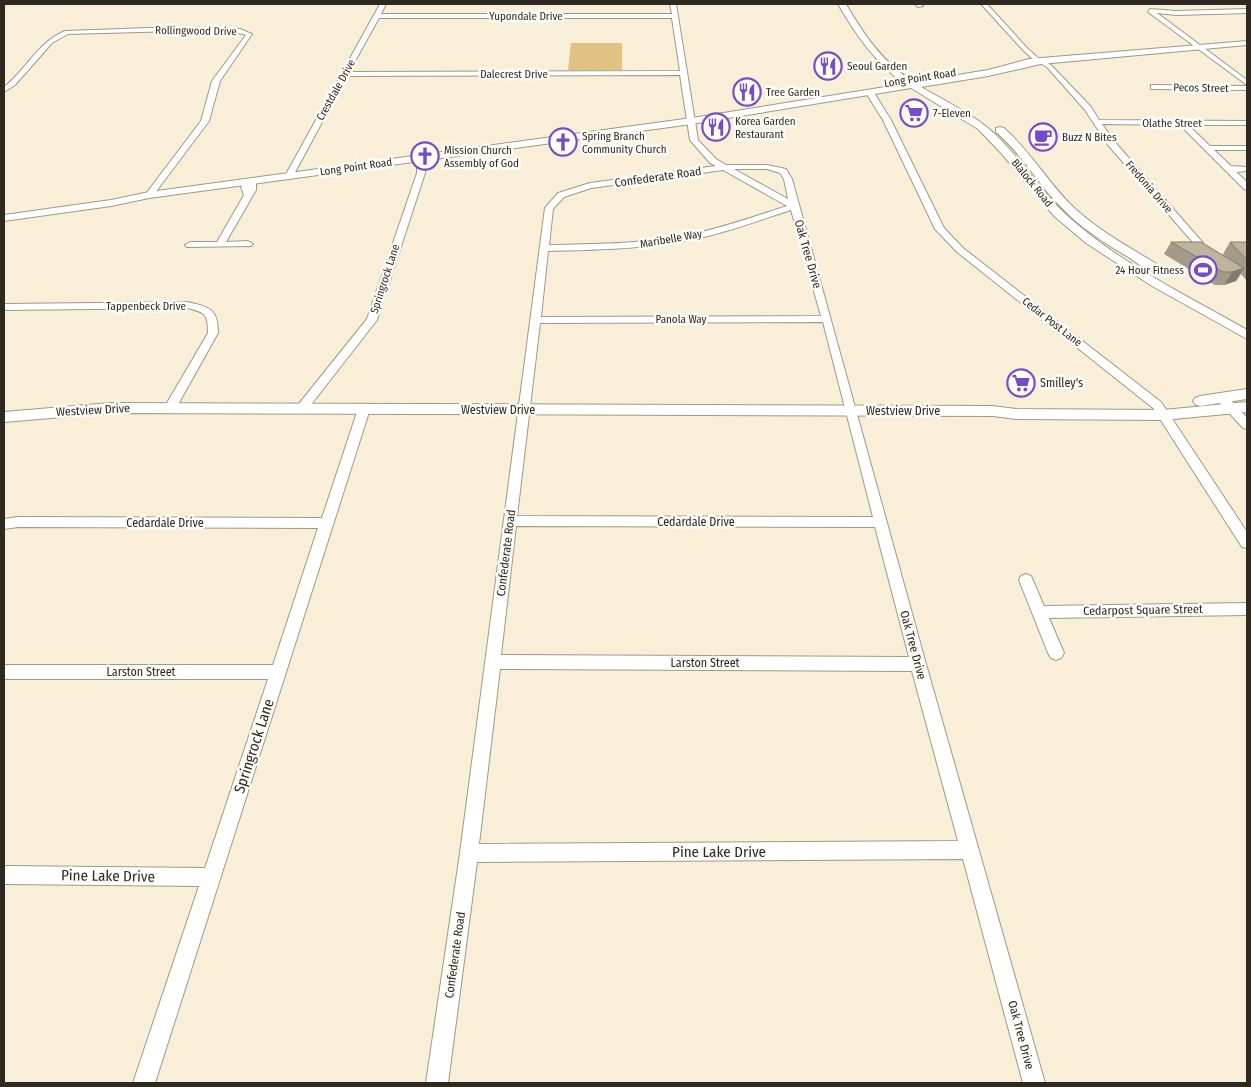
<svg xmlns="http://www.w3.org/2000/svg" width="1251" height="1087" viewBox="0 0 1251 1087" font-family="'Fira Sans Condensed',sans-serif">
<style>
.green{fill:#dfc284}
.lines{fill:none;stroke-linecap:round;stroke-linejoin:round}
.minor-casing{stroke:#a19884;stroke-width:2}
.major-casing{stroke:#a19884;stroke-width:2}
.minor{fill:#fff;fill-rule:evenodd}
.major{fill:#fff;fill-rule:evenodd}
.wall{fill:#a39a89}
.shaded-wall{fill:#847d6f}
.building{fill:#bdb39f;stroke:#847d6f}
.labels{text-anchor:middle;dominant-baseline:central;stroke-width:5;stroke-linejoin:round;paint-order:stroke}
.far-street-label{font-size:11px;fill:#2e2a22;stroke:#fffdf9}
.far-poi-label{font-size:11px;fill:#2e2a22;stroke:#fffdf9;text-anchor:start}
.street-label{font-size:12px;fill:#2e2a22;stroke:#fffdf9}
.poi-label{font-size:12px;fill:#2e2a22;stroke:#fffdf9;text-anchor:start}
.near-street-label{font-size:15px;fill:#2e2a22;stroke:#fffdf9}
</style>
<rect width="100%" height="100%" fill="#f9efd9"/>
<path class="green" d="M571 43H622V70H568Z"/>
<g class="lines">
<g class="minor-casing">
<g id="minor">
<path d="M380 4H386L381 14H672L670 4H676L698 140 716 159 726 165H767L786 169 792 179 926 664 1045 1083H1023L963 859 477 862 448 1083H426L460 853 545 208 558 193 590 183 716 166 710 163 690 140 680 75 347 76 293 176 286 178 285 176ZM379 18H672L680 71 349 72ZM734 169H767L780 173 784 179 788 199ZM723 170 787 206C753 217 719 229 683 236 639 244 594 244 549 245L553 209 564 197 591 188ZM791 210 821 316 541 317 548 251C592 250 636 249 679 242 717 236 754 222 791 210ZM823 322 873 517 517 516 540 323ZM516 526 875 527 909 657 501 655ZM500 669 912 671 958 841 479 844Z"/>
<path d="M915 4H921L923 6 918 7Z"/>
<path d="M981 4H987L1027 48 1037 57 1051 65 1091 107 1099 120 1247 121V125H1188L1210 146H1247V150H1214L1231 166 1247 167V171L1236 172 1247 182V190L1244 189 1180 125 1102 124 1114 141 1203 243V247H1197L1108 145 1085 110 1047 67 1033 59 1023 50Z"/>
<path d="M1150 9 1176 11 1247 9V13L1176 15 1157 13 1247 80V85L1148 12Z"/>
<path d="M177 27 240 29 252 34 220 81 209 121 152 197 145 195 201 121 212 81 246 35 239 33 177 31 68 34 52 43 15 85 4 92V87C26 70 38 42 65 31Z"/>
<path d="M1151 85 1247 86V90L1154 89H1151Z"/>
<path d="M867 91H873L891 120 944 228 963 248 1161 402 1247 532V548L1242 547 1153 408 957 252 935 229 883 120 866 93Z"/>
<path d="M417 156 424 158 425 173 377 320 306 411H298L296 408 298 405 367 319 417 173Z"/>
<path d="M246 180H252L256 183V190L226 242 248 241 253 244 251 246 187 247 185 245 190 242H217L244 195 241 187Z"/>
<path d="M187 302C209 307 218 308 218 333L176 408 170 412 164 408 208 333C208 314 205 312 187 308L4 310V304Z"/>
<path d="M1222 394 1226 395 1247 418V429L1243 428 1218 401 1216 398Z"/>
<path d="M364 405 370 409 155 1083H133L199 886 4 884V866L205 868 268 679H4V665H273L318 528 18 527 4 529V519L18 517 322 518 358 409Z"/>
<path d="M1026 574 1031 576 1044 606 1247 603V615L1049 618 1064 653 1061 658 1056 660 1051 658 1048 653 1019 580 1021 576Z"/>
</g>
</g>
<g class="major-casing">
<g id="major">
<path d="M838 4H846C864 35 883 63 914 82L988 70 1029 59 1247 41V45L1041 64 988 76 921 87C947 102 975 115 997 136 1024 163 1044 196 1073 221 1125 266 1188 296 1247 330V339L1152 286 1086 243 1054 216 1001 153 978 129 911 88 692 124 149 198 111 206 4 221V215L111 200 149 192 692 118 904 84C875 62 856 35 838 4Z"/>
<path d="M1000 127 1004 128C1029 150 1046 179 1069 203 1095 229 1129 247 1160 266L1162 269 1160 272C1150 274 1138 264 1130 258 1106 244 1081 228 1062 208 1038 184 1022 154 996 132V128Z"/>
<path d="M1247 389V399L1200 406 1195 404 1193 401 1195 398 1200 396Z"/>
<path d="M1247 402V412L1163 420 1016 419 993 416 110 413 4 422V412L110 403 993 406 1016 409 1163 410Z"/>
</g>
</g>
<use href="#minor" class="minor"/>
<use href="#major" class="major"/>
</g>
<path class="wall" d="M1171 242 1226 257 1223 254 1230 242H1247V281L1241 274 1236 281 1224 285H1215L1164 254Z"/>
<path class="shaded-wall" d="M1244 268 1236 281 1224 285 1232 272Z"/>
<g class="building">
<path d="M1171 242H1201L1244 268 1232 272H1223Z"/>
<path d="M1230 242H1247V260Z"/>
</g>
<defs>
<g id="restaurant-ring" transform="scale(1.4375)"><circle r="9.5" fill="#fffdf9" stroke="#764bc4" stroke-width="1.5"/><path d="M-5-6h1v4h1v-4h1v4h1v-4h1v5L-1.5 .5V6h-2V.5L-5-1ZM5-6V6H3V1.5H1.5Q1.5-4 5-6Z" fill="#764bc4"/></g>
<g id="supermarket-ring" transform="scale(1.4375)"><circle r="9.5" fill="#fffdf9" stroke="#764bc4" stroke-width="1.5"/><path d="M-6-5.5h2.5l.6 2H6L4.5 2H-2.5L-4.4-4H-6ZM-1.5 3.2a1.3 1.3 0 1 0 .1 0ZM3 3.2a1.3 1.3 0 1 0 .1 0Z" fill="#764bc4"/></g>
<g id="cafe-ring" transform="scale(1.4375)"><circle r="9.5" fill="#fffdf9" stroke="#764bc4" stroke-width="1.5"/><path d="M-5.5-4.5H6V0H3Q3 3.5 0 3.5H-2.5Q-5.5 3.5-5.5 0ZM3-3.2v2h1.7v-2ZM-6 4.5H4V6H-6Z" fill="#764bc4"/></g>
<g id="church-ring" transform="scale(1.4375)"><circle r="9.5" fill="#fffdf9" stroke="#764bc4" stroke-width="1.5"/><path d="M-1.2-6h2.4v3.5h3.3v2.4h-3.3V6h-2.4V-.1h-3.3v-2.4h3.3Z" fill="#764bc4"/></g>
<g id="stadium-ring" transform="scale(1.4375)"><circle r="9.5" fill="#fffdf9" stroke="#764bc4" stroke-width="1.5"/><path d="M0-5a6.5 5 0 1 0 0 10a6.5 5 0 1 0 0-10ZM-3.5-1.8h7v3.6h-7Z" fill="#764bc4"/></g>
</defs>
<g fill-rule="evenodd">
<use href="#restaurant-ring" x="828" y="66"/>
<use href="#restaurant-ring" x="747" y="92"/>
<use href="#supermarket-ring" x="914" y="113"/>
<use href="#restaurant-ring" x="716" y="127"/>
<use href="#cafe-ring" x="1043" y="137"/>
<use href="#church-ring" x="563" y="142"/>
<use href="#church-ring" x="425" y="156"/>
<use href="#stadium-ring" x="1203" y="270"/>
<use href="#supermarket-ring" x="1021" y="383"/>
</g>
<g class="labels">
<g class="far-street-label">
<text x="526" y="16">Yupondale Drive</text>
<text transform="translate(196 31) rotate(1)">Rollingwood Drive</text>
<text x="514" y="74">Dalecrest Drive</text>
<text transform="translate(920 78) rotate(-9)">Long Point Road</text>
<text transform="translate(1201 88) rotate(1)">Pecos Street</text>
<text transform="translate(336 90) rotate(-61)">Crestdale Drive</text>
<text x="1172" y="123">Olathe Street</text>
<text transform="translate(356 167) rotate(-8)">Long Point Road</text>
<text transform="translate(1032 183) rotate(51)">Blalock Road</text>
<text transform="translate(1149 187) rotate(49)">Fredonia Drive</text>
<text transform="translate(671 239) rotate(-10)">Maribelle Way</text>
<text transform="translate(385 279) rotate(-72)">Springrock Lane</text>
<text x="146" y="306">Tappenbeck Drive</text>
<text x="681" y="319">Panola Way</text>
<text transform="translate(1052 322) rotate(38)">Cedar Post Lane</text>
</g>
<g class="far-poi-label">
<text x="847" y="66">Seoul Garden</text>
<text x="766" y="92">Tree Garden</text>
<text x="933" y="113">7-Eleven</text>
<text x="735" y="121">Korea Garden<tspan x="735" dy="13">Restaurant</tspan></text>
<text x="582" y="136">Spring Branch<tspan x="582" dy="13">Community Church</tspan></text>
<text x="1062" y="137">Buzz N Bites</text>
<text x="444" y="150">Mission Church<tspan x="444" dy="13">Assembly of God</tspan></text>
<text x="1184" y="270" text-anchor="end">24 Hour Fitness</text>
</g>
<g class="street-label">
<text transform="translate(658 177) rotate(-8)">Confederate Road</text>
<text transform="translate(808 254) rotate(74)">Oak Tree Drive</text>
<text transform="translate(93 410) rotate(-3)">Westview Drive</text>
<text x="498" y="410">Westview Drive</text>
<text x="903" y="411">Westview Drive</text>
<text x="696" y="522">Cedardale Drive</text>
<text x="165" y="523">Cedardale Drive</text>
<text transform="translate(506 553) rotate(-83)">Confederate Road</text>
<text transform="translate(1143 610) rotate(-1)">Cedarpost Square Street</text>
<text transform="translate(913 645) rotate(75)">Oak Tree Drive</text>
<text x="705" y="663">Larston Street</text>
<text x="141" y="672">Larston Street</text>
<text transform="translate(455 955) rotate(-82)">Confederate Road</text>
<text transform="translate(1021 1035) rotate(75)">Oak Tree Drive</text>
</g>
<g class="poi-label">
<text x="1040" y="383">Smilley's</text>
</g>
<g class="near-street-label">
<text transform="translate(254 746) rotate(-72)">Springrock Lane</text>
<text x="719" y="852">Pine Lake Drive</text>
<text transform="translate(108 876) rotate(1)">Pine Lake Drive</text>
</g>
</g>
<rect width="1251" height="1087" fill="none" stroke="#2e2a22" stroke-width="10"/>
</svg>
